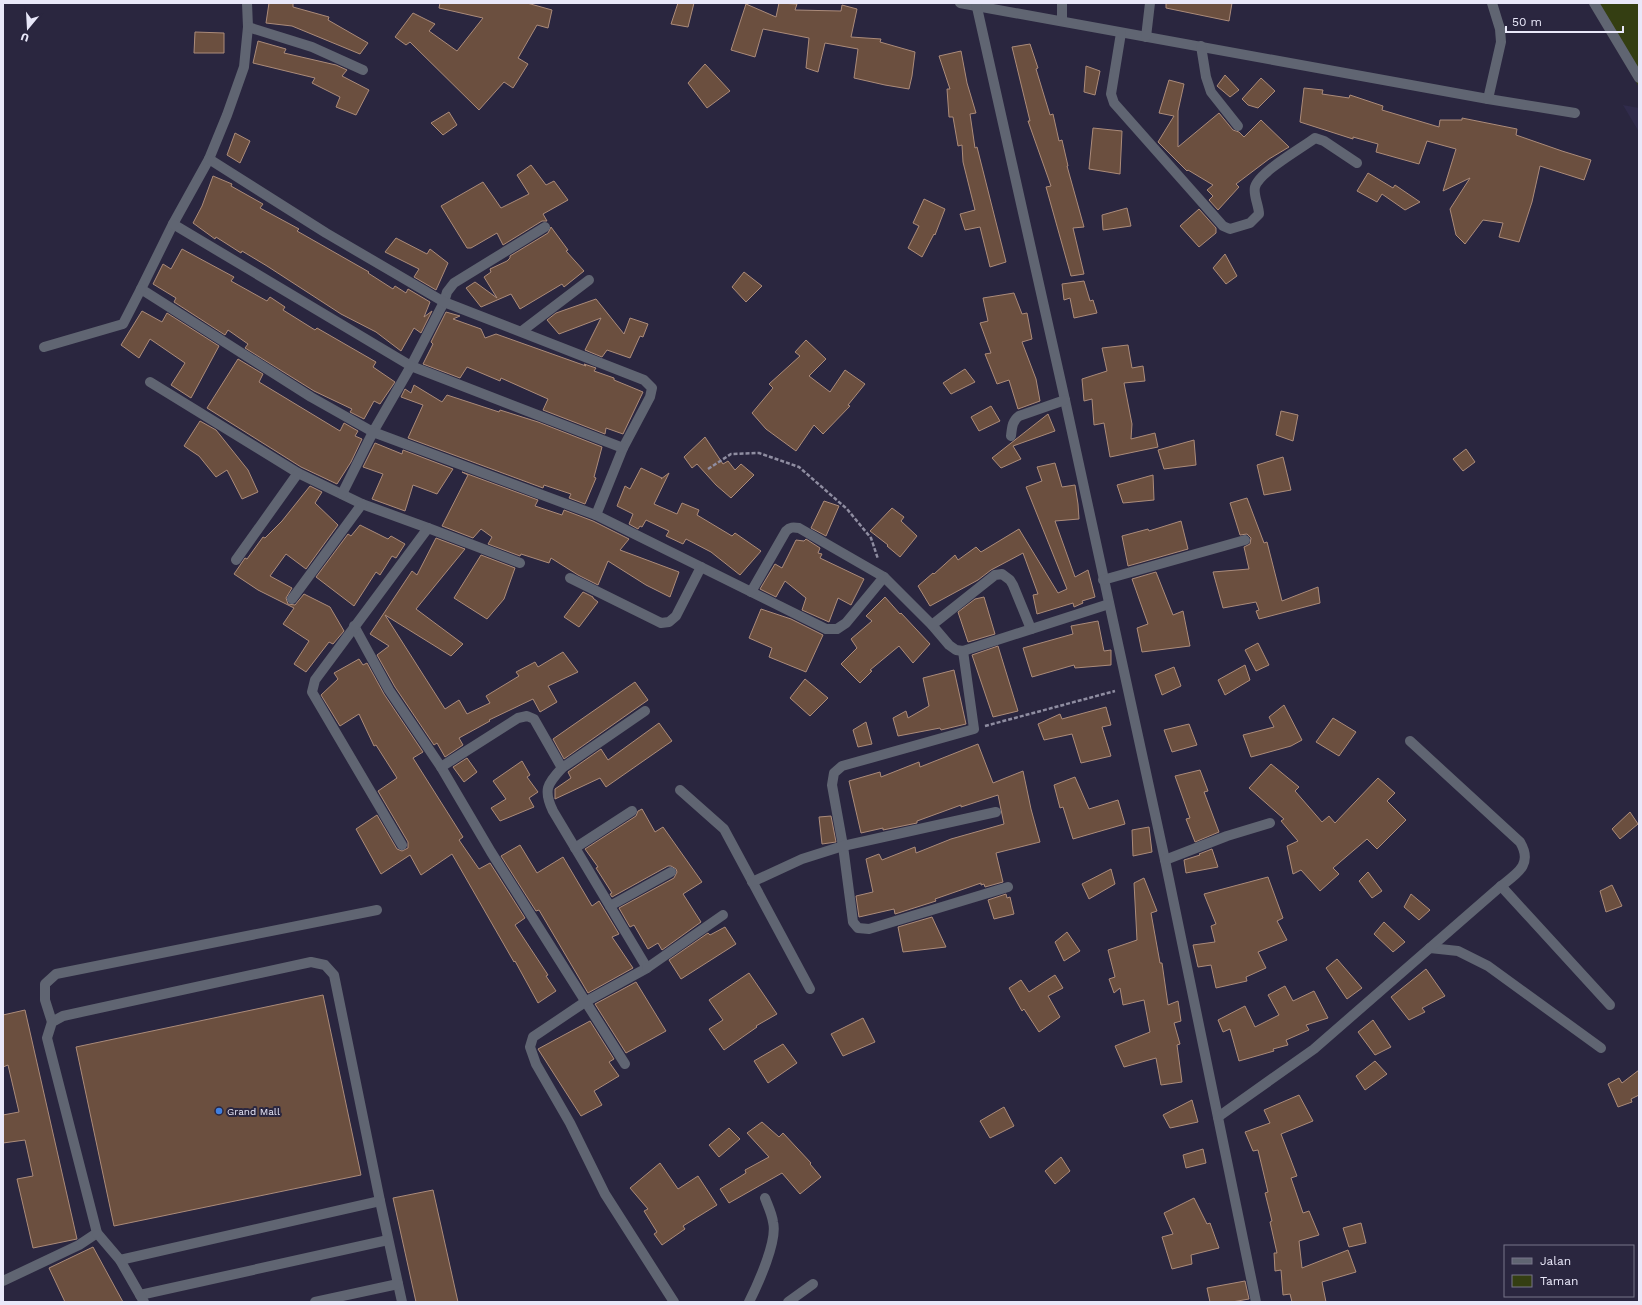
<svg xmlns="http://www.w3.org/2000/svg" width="1642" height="1305" viewBox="0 0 1642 1305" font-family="'Work Sans',sans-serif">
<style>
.built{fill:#302b4b}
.green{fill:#343e12}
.building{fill:#6b4f3f;stroke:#ab8b7a}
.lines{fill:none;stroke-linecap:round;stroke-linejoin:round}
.path{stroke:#8f8da1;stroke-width:2.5;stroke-dasharray:4 2;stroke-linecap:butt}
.minor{stroke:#606572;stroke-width:10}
.shop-dot{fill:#3f7fe0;stroke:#2a263f;stroke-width:1.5}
.labels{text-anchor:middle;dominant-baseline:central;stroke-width:4;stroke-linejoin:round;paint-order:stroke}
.poi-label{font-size:10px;fill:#e9e8f9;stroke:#2a263f;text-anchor:start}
</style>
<rect width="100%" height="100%" fill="#2a263f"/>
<path class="built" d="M1623 105 1639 108V132Z"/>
<path class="green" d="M1589 3H1639V87Z"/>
<g class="building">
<path d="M269 3H293V7L329 17 328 20 368 43 360 54 292 26 266 23Z"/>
<path d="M440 3H527L552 10 548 28 537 25 518 58 528 64 513 88 504 82 479 110 410 42 406 45 395 37 413 13 435 24 429 31 457 51 483 18 439 8Z"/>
<path d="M678 3H694L688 27 671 24Z"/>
<path d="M779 3 797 4 795 10 841 11 842 5 857 9 851 37 881 39 880 42 915 52 912 76 909 89 885 85 854 78 858 49 825 43 818 72 806 68 809 38 763 29 755 57 731 50 746 4 776 17Z"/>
<path d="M1166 3H1232L1229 21 1166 8Z"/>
<path d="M195 32 224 33V53H194Z"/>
<path d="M258 41 286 49 284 53 336 65 347 70 342 76 369 90 356 115 336 107 340 97 312 83 315 78 253 63Z"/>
<path d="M1030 44 1038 68 1036 69 1050 115 1053 114 1059 141 1062 140 1068 166H1067L1084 227 1073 228 1084 274 1071 276 1046 187 1051 186 1028 121H1030L1012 47Z"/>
<path d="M961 51 967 83 976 113 970 114 975 148 977 147 1006 262 990 267 980 227 965 230 960 214 975 210 963 162 962 145 958 146 953 117H949L947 89H950L939 56Z"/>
<path d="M705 64 730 91 707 108 688 83Z"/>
<path d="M1086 66 1100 71 1095 95 1084 92Z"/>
<path d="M1225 75 1239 90 1230 97 1217 86Z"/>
<path d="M1261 78 1275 91 1258 108 1248 105 1242 99Z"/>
<path d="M1169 80 1184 84 1178 111V147L1219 113 1233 130 1239 132 1244 137 1261 120 1289 147 1269 159 1236 184 1239 187 1218 210 1209 200 1213 196 1207 190 1213 185 1188 170 1187 171 1158 142 1174 116 1159 113Z"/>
<path d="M1304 88 1323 90 1322 94 1349 98 1350 95 1383 106 1382 110 1439 127 1440 120H1462V118L1517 129 1516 135 1562 151 1591 160 1584 180 1540 166 1532 202 1519 242 1499 237 1503 223 1483 220 1465 244 1456 235 1450 209 1470 178 1443 191 1456 149 1427 141 1419 164 1376 152 1378 144 1353 137V139L1300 122Z"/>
<path d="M449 112 457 125 443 135 431 123Z"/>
<path d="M1093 128 1122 131 1120 174 1089 169Z"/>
<path d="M235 133 250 141 240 163 227 155Z"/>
<path d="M531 165 546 185 554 181 568 200 543 214 547 221H542L503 245 497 233 471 248H467L441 206 483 182 501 208 529 194 517 175Z"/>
<path d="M1368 173 1393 188 1395 185 1420 202 1405 210 1382 194 1377 202 1357 191Z"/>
<path d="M213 176 232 184 231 186 263 204 260 208 299 229 297 231 369 272 368 273 393 289 395 286 406 293 408 289 430 302 424 317 432 311 421 333 414 328 401 351 376 332 341 314 267 266 242 251 241 253 216 237 215 239 193 223 202 206Z"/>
<path d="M924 199 945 209 935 235 934 234 922 257 908 248 919 226 913 223Z"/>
<path d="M1127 208 1131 226 1103 230 1102 215Z"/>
<path d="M1199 209 1216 228V233L1199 247 1180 226Z"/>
<path d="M551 227 568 250 566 251 584 271 564 287 562 284 520 309 511 294 481 307 466 288 475 282 497 298 484 277 491 272 490 269 507 261 510 258V256L548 233Z"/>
<path d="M396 238 427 254 430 249 448 263 436 290 414 277 419 269 385 252Z"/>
<path d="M182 249 234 277 231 281 267 301 270 297 285 307 283 310 315 330 317 328 376 362 373 367 395 382 380 404 374 401 364 419 350 412 352 409 314 391 245 348 248 344 228 330 225 335 174 302 176 298 153 284 163 264 171 269Z"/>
<path d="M1225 254 1237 276 1226 284 1213 268Z"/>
<path d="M744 272 762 286 746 302 732 287Z"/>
<path d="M1084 281 1090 301 1093 300 1097 313 1074 318 1070 298 1064 300 1062 284Z"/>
<path d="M1014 293 1022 314 1027 313 1032 339 1022 342 1036 379 1040 401 1018 409 1009 380 997 384 985 354 991 353 980 323 988 321 983 298Z"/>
<path d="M596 299 624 334 630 318 648 324 643 337 640 336 630 358 607 350 602 357 585 350 601 318 559 334 547 320 556 313Z"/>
<path d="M142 311 162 322 167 313 219 346 191 398 171 385 185 363 150 339 139 358 121 345Z"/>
<path d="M446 312 460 316 453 319 481 329 485 338 496 334 586 366 584 364 596 368 594 371 614 378V380L643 392 623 434 606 428 605 434 543 410 548 399 501 378 500 381 467 367 460 378 423 364 433 344 431 342Z"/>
<path d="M806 340 826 359 809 376 830 392 845 370 865 384 848 405 850 406 823 434 814 425 796 451 766 429 752 413 773 388 769 384 800 356 795 352Z"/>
<path d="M1128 345 1132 368 1143 366 1145 381 1124 383 1132 424 1131 439 1155 433 1158 447 1110 457 1104 423 1094 425 1092 399 1084 401 1082 379 1107 371 1102 348Z"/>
<path d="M238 359 263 374 259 382 340 431 344 423 358 431 355 436 362 439 351 462 337 484 301 467 207 408Z"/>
<path d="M965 369 975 382 951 394 943 383Z"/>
<path d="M414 385 442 402 447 395 499 412 500 410 538 422 602 447 594 477 596 478 585 504 569 498 571 494 544 485 543 488 408 438 423 405 401 397 405 389 411 393Z"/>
<path d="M991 406 1000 421 979 431 971 417Z"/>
<path d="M1281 411 1298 415 1293 441 1276 435Z"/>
<path d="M1048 414 1055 431 1013 446 1021 459 1001 468 992 458Z"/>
<path d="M200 421 216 430 248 470 258 492 242 499 227 470 216 477 199 456 184 446Z"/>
<path d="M705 437 723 464 728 461 735 470 741 464 754 475 731 498 716 485 697 464 692 468 684 457Z"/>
<path d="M1194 440 1196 465 1164 469 1158 450Z"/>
<path d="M375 443 402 454 403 450 453 469 437 494 413 485 405 511 372 499 383 474 363 467Z"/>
<path d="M1466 449 1475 462 1463 471 1453 459Z"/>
<path d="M1283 457 1291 490 1264 495 1257 465Z"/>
<path d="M1055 463 1062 487 1075 485 1078 504 1079 519 1055 521 1075 577 1088 570 1095 597 1082 601 1083 603 1074 607 1073 603 1037 614 1033 595 1038 594 1023 553 991 570 978 580 930 606 918 586 933 573 934 574 955 555 958 560 976 547 981 552 1019 529 1058 593 1067 589 1026 487 1042 481 1037 467Z"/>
<path d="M641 468 662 478 661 479 669 473 654 504 677 514 682 503 699 510 697 515 732 536 735 533 761 551 740 575 711 552 686 539 683 544 666 536 669 531 646 520 642 527 640 526 638 529 629 524 633 514 617 506 625 486 630 489Z"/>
<path d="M462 472 538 500 535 506 562 515 564 510 593 521 629 539 620 550 679 572 670 597 646 585 608 561 598 585 578 575 551 558 549 563 521 554 520 556 488 544 492 537 481 529 473 538 442 526 468 475Z"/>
<path d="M1153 475 1154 500 1123 503 1117 485Z"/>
<path d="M310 486 322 492 315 503 338 525 306 569 286 554 270 576 292 588 286 598 288 604 295 605 304 594 330 607 344 631 333 644 329 642 306 672 294 664 309 641 283 624 294 608 258 590 234 574 245 558 247 559 263 537 265 538 282 521Z"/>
<path d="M1247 498 1264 543 1267 542 1282 601 1318 587 1320 603 1259 619 1256 611 1259 610 1256 602 1223 608 1213 572 1249 569 1244 547 1250 544 1251 538 1247 534 1240 535 1230 503Z"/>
<path d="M824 501 839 506 826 536 811 528Z"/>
<path d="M892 508 904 517 901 521 917 536 900 557 887 546 888 545 870 531Z"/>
<path d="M1181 521 1188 549 1128 566 1122 536 1148 529 1149 531Z"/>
<path d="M360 525 388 539 391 536 405 544 396 558 392 556 380 575 376 572 354 606 316 577 348 534 351 536Z"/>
<path d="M436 538 465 549 416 609 463 644 451 656 385 615 445 709 459 700 467 714 490 703 486 696 519 676 516 672 535 662 538 667 563 652 578 672 548 686 557 702 540 712 533 699 489 720 490 721 459 738 463 745 445 757 437 743 434 745 395 687 377 655 389 646 370 634 412 571 417 575Z"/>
<path d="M806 539 820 548 818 553 822 554 820 558 864 579 851 605 838 598 829 622 802 610 806 598 785 581 776 597 760 589 775 564 782 568 796 540 804 541Z"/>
<path d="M481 555 515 568 504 599 487 619 454 598Z"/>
<path d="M1156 572 1173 615 1183 611 1190 646 1142 652 1137 628 1148 624 1132 579Z"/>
<path d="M583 592 593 597V598L598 602 579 627 564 617Z"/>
<path d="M885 597 900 614 901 613 930 644 913 663 899 646 870 670 872 671 860 683 841 664 857 648 851 639 872 621 866 616Z"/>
<path d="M984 597 995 634 968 642 958 612 975 599Z"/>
<path d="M761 609 791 619 823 635 806 672 769 657 772 648 749 638Z"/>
<path d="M1098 621 1104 651 1111 650V665L1075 668 1074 665 1032 677 1023 648 1073 634 1071 626Z"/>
<path d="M1258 643 1269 665 1256 671 1245 650Z"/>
<path d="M998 646 1018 711 993 717 972 655Z"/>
<path d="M359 659 363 665 367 663 384 694 423 752 413 758 463 837 459 840 479 869 490 863 525 918 515 925 548 975 546 976 556 991 538 1003 515 961 514 962 452 854 421 875 410 855 381 874 356 829 377 815 397 849 402 851 408 848V842L378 791 397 778 376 745 374 746 359 714 340 726 321 695 338 679 334 673Z"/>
<path d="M1245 665 1250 680 1225 695 1218 680Z"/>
<path d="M1174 667 1181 686 1162 695 1155 675Z"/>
<path d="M954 670 966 724 941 730 940 728 898 736 893 718 906 711 908 718 929 706 923 678Z"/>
<path d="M805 679 828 698 810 716 790 698Z"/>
<path d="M635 682 648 700 564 759 553 739Z"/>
<path d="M1284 705 1302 740 1291 746 1251 757 1243 735 1274 727 1269 717Z"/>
<path d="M1106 707 1111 725 1102 727 1111 756 1081 763 1072 734 1044 740 1038 724 1060 714 1062 719Z"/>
<path d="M1333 718 1356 732 1339 756 1316 742Z"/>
<path d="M866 722 872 744 858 747 853 730Z"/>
<path d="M659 723 672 741 606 787 600 778 555 799V789L571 778 568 772 601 749 608 760Z"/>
<path d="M1189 724 1197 745 1172 752 1164 730Z"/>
<path d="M978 744 993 783 1023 771 1031 809 1040 842 996 853 1003 882 985 887 984 884 981 885V883L935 899 936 901 895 914 894 909 859 917 856 896 873 892 866 859 879 854 882 860 915 847 916 853 951 839 1004 824 998 795 961 807V805L917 821V823L883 830V828L861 833 849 781 880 772 881 777 919 762 920 767Z"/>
<path d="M467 758 477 772 464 782 453 767Z"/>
<path d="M522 761 530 775 527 777 538 792 529 798 534 807 500 821 491 808 506 799 493 781Z"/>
<path d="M1271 764 1299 787 1295 791 1322 822 1329 816 1335 823 1378 778 1395 793 1387 801 1406 820 1377 849 1367 839 1333 868 1339 874 1320 891 1301 870 1293 874 1287 846 1298 841 1281 821 1284 819 1249 788Z"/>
<path d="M1200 770 1208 791 1204 792 1219 832 1195 842 1186 819 1190 818 1175 776Z"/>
<path d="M1075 777 1089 809 1118 800 1125 824 1073 839 1063 807 1060 808 1054 785Z"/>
<path d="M642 809 655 832 663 827 702 882 683 894 701 922 662 950 658 943 648 949 634 925 630 927 619 908 674 878 677 872 676 869 671 866H668L612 897 610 894 612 893 596 868 598 867 585 849 636 816 638 811Z"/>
<path d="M1630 812 1638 824 1620 839 1612 829Z"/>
<path d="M831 816 836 842 822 844 819 817Z"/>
<path d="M1149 827 1152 852 1133 856 1132 830Z"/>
<path d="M520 845 537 873 563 857 592 906 599 901 619 934 612 937 633 968 588 993 539 910 536 911 501 856Z"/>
<path d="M1212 849 1218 867 1186 873 1184 860 1200 855 1199 854Z"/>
<path d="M1111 869 1115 884 1089 899 1082 884Z"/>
<path d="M1368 872 1382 891 1372 898 1359 881Z"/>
<path d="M1268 877 1283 918 1277 921 1287 940 1258 952 1266 968 1246 977 1247 981 1216 988 1211 965 1198 967 1193 945 1215 942 1211 926 1216 924 1204 894Z"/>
<path d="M1144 878 1157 911 1151 913 1160 963H1162L1168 1005 1178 1001 1181 1021 1174 1023 1180 1044 1177 1045 1182 1082 1161 1085 1156 1058 1124 1067 1115 1046 1150 1032 1144 1000 1123 1005 1120 988 1114 993 1109 979 1115 977 1108 950 1137 940 1134 883Z"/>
<path d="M1612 885 1622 906 1606 912 1600 891Z"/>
<path d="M1006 894 1007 898 1010 897 1014 914 994 919 988 900Z"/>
<path d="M1411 894 1430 910 1419 920 1404 907Z"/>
<path d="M932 917 946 947 903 952 898 927Z"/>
<path d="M1384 922 1405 942 1393 952 1374 934Z"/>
<path d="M725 927 736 944 681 979 669 960 708 933 710 935Z"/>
<path d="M1067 932 1080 951 1064 961 1055 942Z"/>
<path d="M1337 959 1362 988 1347 999 1326 968Z"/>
<path d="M1426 969 1445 996 1422 1008 1425 1012 1409 1020 1391 997Z"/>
<path d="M749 973 777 1014 756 1026 757 1027 724 1050 709 1029 723 1020 709 1000Z"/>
<path d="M1055 975 1063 988 1048 996 1060 1017 1039 1032 1024 1009 1022 1011 1009 988 1021 980 1029 992Z"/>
<path d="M636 982 666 1031 626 1053 595 1004Z"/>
<path d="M1285 986 1293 1001 1314 991 1328 1018 1306 1025 1309 1030 1286 1040 1288 1045 1273 1049 1274 1051 1239 1061 1230 1029 1223 1032 1218 1020 1245 1006 1255 1027 1279 1015 1268 995Z"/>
<path d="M323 995 361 1175 114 1226 76 1047Z"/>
<path d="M25 1010 77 1239 33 1248 17 1179 33 1176 25 1140 3 1143V1115L19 1112 8 1065 3 1067V1015Z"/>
<path d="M863 1018 875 1042 843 1056 831 1034Z"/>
<path d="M1373 1020 1391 1047 1375 1055 1358 1032Z"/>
<path d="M590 1021 614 1059 609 1062 619 1076 594 1091 602 1105 581 1116 538 1049Z"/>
<path d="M783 1044 797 1063 768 1083 754 1061Z"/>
<path d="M1375 1061 1387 1074 1365 1090 1356 1076Z"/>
<path d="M1639 1070V1095L1631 1099 1632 1102 1618 1107 1608 1084 1619 1078 1622 1083Z"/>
<path d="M1299 1095 1313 1121 1281 1134 1297 1176 1291 1178 1303 1213 1309 1211 1319 1235 1299 1241 1302 1268 1348 1250 1356 1272 1322 1282 1326 1302H1292L1290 1294 1283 1295 1281 1270 1275 1271 1274 1253H1277L1270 1222 1272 1221 1265 1193 1268 1192 1258 1150 1253 1151 1245 1132 1270 1123 1264 1110Z"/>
<path d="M1192 1100 1198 1122 1170 1128 1163 1115Z"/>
<path d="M1004 1107 1014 1126 990 1138 980 1121Z"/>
<path d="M762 1122 779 1137 783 1133 811 1163 810 1164 821 1177 800 1194 782 1173 729 1203 720 1189 746 1173 745 1170 769 1157 747 1133Z"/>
<path d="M729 1128 740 1139 719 1157 709 1145Z"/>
<path d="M1203 1149 1206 1163 1186 1168 1183 1155Z"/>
<path d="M1061 1157 1070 1171 1055 1184 1045 1171Z"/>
<path d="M660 1163 678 1189 698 1176 717 1205 683 1226 685 1229 662 1245 654 1234 657 1232 644 1211 648 1209 630 1188Z"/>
<path d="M433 1190 458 1302H416L393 1198Z"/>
<path d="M1194 1198 1207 1224 1210 1223 1219 1248 1191 1255 1192 1264 1172 1269 1162 1237 1173 1234 1164 1213Z"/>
<path d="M1361 1223 1366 1243 1349 1247 1343 1228Z"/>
<path d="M93 1247 123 1302H65L49 1268Z"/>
<path d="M1245 1281 1249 1299 1232 1302H1210L1207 1288Z"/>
</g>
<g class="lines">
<g class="path">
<path d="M708 469 731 454 759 453 799 467 847 509 871 538 878 559"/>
<path d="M985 726 1115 691"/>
</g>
<g class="minor">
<path d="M247 3 248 27 244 67 227 115 209 159 173 224 141 289 311 397 373 432 411 366 444 302 447 292 454 283 545 227"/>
<path d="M960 3 1488 99 1575 113"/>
<path d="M976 3 1065 400 1165 860 1256 1302"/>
<path d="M1062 3V21"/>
<path d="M1594 3 1639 78"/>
<path d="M248 27 312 47 363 70"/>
<path d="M1121 33 1111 94 1114 103 1223 226 1230 229 1250 223 1259 214C1259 206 1253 195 1255 187 1259 172 1302 148 1315 138L1324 141 1357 163"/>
<path d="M1146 37 1150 3"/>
<path d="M1201 46 1206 77 1211 92 1238 126"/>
<path d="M1488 99 1501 42 1500 29 1492 3"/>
<path d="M209 159 326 233 444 302 644 380 652 388 650 397 623 448 596 515"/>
<path d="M173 224 411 366 623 448"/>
<path d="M522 331 589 280"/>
<path d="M44 347 123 324 141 289"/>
<path d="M150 382 298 473 362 504 428 528"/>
<path d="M1011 436C1012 428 1012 421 1019 416L1065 400"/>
<path d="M342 494 373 432 596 515 826 629H837L846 623 884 577 932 625 949 645 956 650 963 651 1109 604"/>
<path d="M236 560 298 473"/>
<path d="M570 578 661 623 669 622 676 616 701 567"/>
<path d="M1103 580 1245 540"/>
<path d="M751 592 786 531C790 527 793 527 799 528L884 577"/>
<path d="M292 599 362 504"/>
<path d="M932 625 995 575 1002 574 1010 580 1013 585 1031 629"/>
<path d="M354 626 389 690 441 767 491 852 625 1064"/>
<path d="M963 651 974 729 842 766 834 773 832 785 843 846 853 922 858 928 869 929 1008 887"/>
<path d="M645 711 562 768C547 784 543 790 553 811L647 968 585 1002 533 1037 530 1047 536 1064 570 1123 605 1194 674 1302"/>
<path d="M441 767 518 718 527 716 534 719 562 768"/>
<path d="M680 790 724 829 810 989"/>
<path d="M402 845 312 692 315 680 428 528 520 563"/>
<path d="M575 848 632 811"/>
<path d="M1165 860 1227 836 1270 823"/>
<path d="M752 882 802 859 843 846 996 812"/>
<path d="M1501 886 1610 1005"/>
<path d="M610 906 671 872"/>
<path d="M1430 948 1458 951 1488 966 1601 1048"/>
<path d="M647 968 723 915"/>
<path d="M52 1022 45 1000V984L56 974 377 910"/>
<path d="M1218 1117 1314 1049 1501 886C1518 873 1533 864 1520 842L1410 741"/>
<path d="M120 1260 380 1201"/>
<path d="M3 1281 79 1245 97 1233"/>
<path d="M140 1295 388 1240"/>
<path d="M144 1302 120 1260 97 1233 47 1038 52 1022 63 1016 311 962 325 965 334 975 380 1201 402 1302"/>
<path d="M315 1302 398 1284"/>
<path d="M749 1302C758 1284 778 1240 773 1222 772 1214 768 1206 765 1198"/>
<path d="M788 1302 813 1284"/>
</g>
</g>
<circle class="shop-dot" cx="219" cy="1111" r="4"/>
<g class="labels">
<g class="poi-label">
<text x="227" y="1111">Grand Mall</text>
</g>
</g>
<rect width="1642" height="1305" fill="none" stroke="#e9e8f9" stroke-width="8"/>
<rect x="1504" y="1245" width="130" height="52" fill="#2a263f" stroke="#767489"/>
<rect x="1512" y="1258" width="20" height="6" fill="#606572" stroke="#767489"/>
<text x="1540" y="1265" font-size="12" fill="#e9e8f9">Jalan</text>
<rect x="1512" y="1275" width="20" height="12" fill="#343e12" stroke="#767489"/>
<text x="1540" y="1285" font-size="12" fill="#e9e8f9">Taman</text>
<g transform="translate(28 28) rotate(198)" stroke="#2a263f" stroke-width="3" paint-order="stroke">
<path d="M0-3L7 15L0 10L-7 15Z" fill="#e9e8f9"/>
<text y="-6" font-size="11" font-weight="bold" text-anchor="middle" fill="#e9e8f9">U</text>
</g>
<path d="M1506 26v6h117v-6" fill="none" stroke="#e9e8f9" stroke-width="2"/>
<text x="1512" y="26" font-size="12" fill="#e9e8f9" stroke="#2a263f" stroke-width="3" paint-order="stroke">50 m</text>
</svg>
